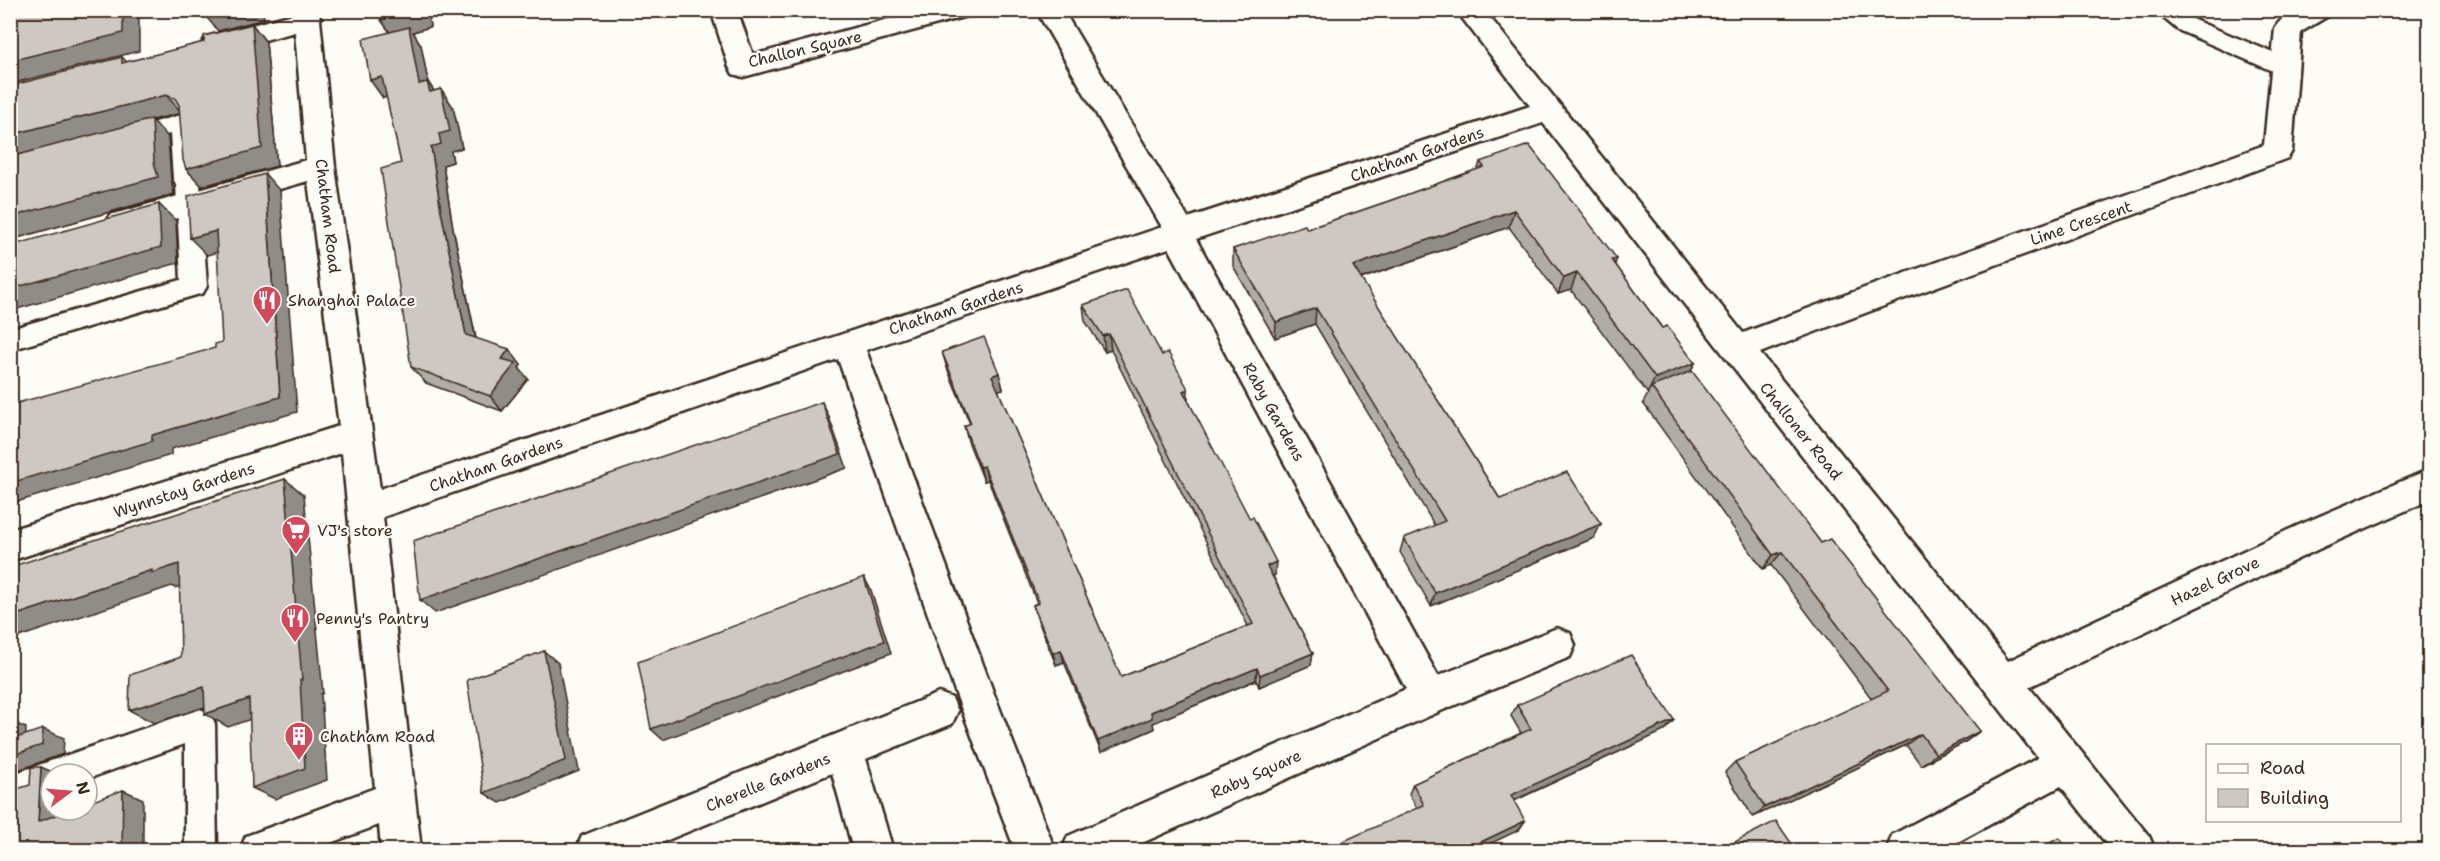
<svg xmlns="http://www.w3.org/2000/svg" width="2440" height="861" viewBox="0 0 2440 861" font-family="'Shantell Sans',sans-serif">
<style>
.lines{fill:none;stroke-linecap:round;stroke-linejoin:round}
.lane-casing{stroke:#3b2a1e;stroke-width:5}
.street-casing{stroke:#3b2a1e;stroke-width:5}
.lane{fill:#fdfcf7;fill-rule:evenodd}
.street{fill:#fdfcf7;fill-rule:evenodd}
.wall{fill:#b0aca7;stroke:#3b2a1e;stroke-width:1.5}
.shaded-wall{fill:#908c88;stroke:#3b2a1e;stroke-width:1.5}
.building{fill:#cdc8c2;stroke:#3b2a1e;stroke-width:1.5}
.labels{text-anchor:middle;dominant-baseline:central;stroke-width:4.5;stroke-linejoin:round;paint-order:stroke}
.street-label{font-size:16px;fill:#3b2a1e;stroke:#fdfcf7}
.poi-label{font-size:16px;fill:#3b2a1e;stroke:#fdfcf7;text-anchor:start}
</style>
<rect width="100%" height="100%" fill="#fdfcf7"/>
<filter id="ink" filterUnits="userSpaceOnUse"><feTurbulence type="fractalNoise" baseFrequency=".0167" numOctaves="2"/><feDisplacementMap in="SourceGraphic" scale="12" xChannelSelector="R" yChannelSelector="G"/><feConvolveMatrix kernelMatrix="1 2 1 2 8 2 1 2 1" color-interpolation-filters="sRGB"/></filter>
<g filter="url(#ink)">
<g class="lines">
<g class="lane-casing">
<g id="lane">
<path d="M2154 10H2181L2194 20 2293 61 2296 67 2293 73 2285 75 2277 73 2178 30Z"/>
<path d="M181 115 189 117 193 123 197 178 200 184 207 286 203 293 10 350V329L181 280 176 184 173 179 170 134 125 147 117 144 113 138 117 132Z"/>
<path d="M200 709 211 714 215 724 217 850H185V744L87 779V774H51V792L10 806V775Z"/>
</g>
</g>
<g class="street-casing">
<g id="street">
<path d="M293 10H319L335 167 380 489 1162 227 1036 10H1063L1188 218 1530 106 1456 10H1484L1743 333C1916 267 2091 209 2264 145L2275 28C2287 7 2311 10 2332 10L2328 16 2301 32 2292 151 2288 158C2112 224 1935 285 1760 353L2008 661 2299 525 2430 469V500L2323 547 2029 687 2149 836 2155 850H2111L2061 786 1943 850H1887L1892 835 2038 758 1543 123 1196 239 1438 676 1557 628 1570 633 1575 645 1570 657 1443 710 1126 850H1062L1068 836 1406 689 1169 248 866 350 994 694 1055 850H1015L956 694 838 359 383 517 421 850H381L379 825 311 850H240L246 836 375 788 342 453 10 561V530L339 426 308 181 121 234 110 231 106 223 110 215 121 212 306 160 295 32 216 53 206 51 202 44 206 37 293 14Z"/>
<path d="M711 10H737L753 55 922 10H971L967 16 743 77 733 74 729 67Z"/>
<path d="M939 693 952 698 958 711 952 724 866 759 893 850H853L832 773 643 850H576L582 836Z"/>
</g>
</g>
<use href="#lane" class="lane"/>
<use href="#street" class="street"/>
</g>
<g class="wall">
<path d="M438 16 429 19 430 27 413 32 421 45 428 82 434 91 441 89 453 107 462 148 451 151 453 162 443 165 453 228 476 338 521 365 519 368 528 379 502 411 426 383 411 367 401 163 387 97 383 98 390 32 381 20Z"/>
<path d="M252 24 266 42 277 166 202 186 186 169 180 113 152 120 168 137 171 179 174 194 10 240V86L122 57 127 62 204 42Z"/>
<path d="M1480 162 1617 259 1615 264 1662 328 1695 363 1690 372 1821 543 1980 731 1965 742 1921 765 1906 745 1753 817 1725 772 1735 762 1872 699 1771 565 1763 569 1643 403 1648 394 1571 290 1558 294 1509 227 1361 279 1500 499 1594 538 1431 606 1400 552 1404 538 1435 526 1315 324 1275 338 1233 266V249L1307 229 1389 201 1478 169Z"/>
<path d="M1083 305 1162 355 1188 400 1275 575 1273 576 1313 653 1311 665 1259 687 1256 680 1153 723 1154 729 1101 752 1064 662 1056 665 1037 618 1033 605 1037 603 988 480 984 481 968 441 964 426 970 424 947 368 942 352 999 373 1003 389 998 390 1121 677 1248 626 1111 350 1105 352 1085 321Z"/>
<path d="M1517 705 1674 720 1664 731 1514 801 1519 830 1417 808 1409 794 1413 784 1521 733 1511 716Z"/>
</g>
<g class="shaded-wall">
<path d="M123 10H139V51L10 84V61Z"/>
<path d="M212 10H263L264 19 218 31 203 13Z"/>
<path d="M415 10H437L438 16 429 19 430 27 413 32 421 45 428 82 439 99 419 84 394 38 381 20Z"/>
<path d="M252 24 266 42 277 166 202 186 186 169Z"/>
<path d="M382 77 395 94 383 98 370 80Z"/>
<path d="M441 89 453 107 462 148 451 151 453 162 443 165 453 228 478 350 466 335 441 211 431 147 439 134Z"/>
<path d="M166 95 182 113 152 120 168 137 171 179 174 194 10 240V135Z"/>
<path d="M265 174 280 191 297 412 171 449V455L10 504V483L152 435 280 397Z"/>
<path d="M159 204 176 221 178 263 10 311V289Z"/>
<path d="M1514 210 1509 227 1351 282 1353 266Z"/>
<path d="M216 231 232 248 207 255 190 238Z"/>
<path d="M1577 273 1571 290 1558 294 1564 278Z"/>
<path d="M1316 308 1315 324 1275 338 1276 322Z"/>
<path d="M1109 334 1111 350 1105 352 1103 336Z"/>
<path d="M509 349 521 365 519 368 528 379 502 411 490 396 502 359Z"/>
<path d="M1695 363 1687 378 1651 387 1647 394 1655 378Z"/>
<path d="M999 373 1003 389 995 391 992 376Z"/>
<path d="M1188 389V404L1183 391Z"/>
<path d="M822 402 829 417 847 468 435 613 420 600Z"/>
<path d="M984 466 988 480 984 481 980 467Z"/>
<path d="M285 479 304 495 323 693 321 694 327 780 275 799 252 788Z"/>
<path d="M1601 524 1594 538 1431 606 1435 593Z"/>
<path d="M1782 552 1771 565 1763 569 1773 555Z"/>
<path d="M1276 562 1275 575 1266 579 1267 566Z"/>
<path d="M179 564 201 579 175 588 172 586 10 640V617L152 570Z"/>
<path d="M864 577 871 590 891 653 663 740 651 729Z"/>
<path d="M1061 650 1064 662 1056 665 1053 653Z"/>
<path d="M544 651 558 663 579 771 500 803 484 793Z"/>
<path d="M1313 653 1311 665 1259 687 1260 675Z"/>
<path d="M1257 668 1256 680 1153 723 1154 729 1101 752 1098 741 1151 712Z"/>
<path d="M204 687 227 700 154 723 129 710Z"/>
<path d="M249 699 271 712 228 727 205 714Z"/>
<path d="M1674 720 1664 731 1504 805 1511 795Z"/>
<path d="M10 721 26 728 25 751 43 729 64 738 63 754 10 773Z"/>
<path d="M1980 731 1965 742 1921 765 1936 754Z"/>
<path d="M1921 734 1906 745 1753 817 1765 807Z"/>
<path d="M41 767 57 774H51V810H61L60 830 38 822Z"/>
<path d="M123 790 143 799V850H119Z"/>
<path d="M1525 821 1519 830 1477 850H1464Z"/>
</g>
<g class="building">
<path d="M10 10H123V33L10 61Z"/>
<path d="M380 10H415L381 20Z"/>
<path d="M252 24 262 148 186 169 183 160 179 105 175 98 166 95 10 135V86L122 57V63L204 42V36Z"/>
<path d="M409 27 419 84 427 82 430 92 441 89 450 131 439 134 441 144 431 147 441 211 466 335 509 349 502 359 516 363 490 396 411 367 381 169 401 163 382 77 370 80 363 39Z"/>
<path d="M152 119 154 162 158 177 10 217V157Z"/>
<path d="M1529 145 1617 259 1612 260 1662 328 1667 326 1695 363 1655 378 1577 273 1564 278 1514 210 1353 266 1500 499 1567 472 1601 524 1435 593 1404 538 1445 521 1316 308 1276 322 1233 249 1305 225 1307 229 1389 201 1484 167 1480 162Z"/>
<path d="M265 174 280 397 152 435V441L10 483V405L215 348V344L222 342 216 231 190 238 188 196Z"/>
<path d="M159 204 161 247 10 289V246Z"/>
<path d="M1127 290 1162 355 1168 352 1188 389 1183 391 1250 519 1253 517 1276 562 1267 566 1313 653 1260 675 1257 668 1151 712 1152 718 1098 741 1061 650 1053 653 1033 605 1039 603 984 466 980 467 964 426 971 423 942 352 984 337 999 373 992 376 1121 677 1253 624 1109 334 1103 336 1083 305Z"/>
<path d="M1692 371 1821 543 1830 539 1980 731 1936 754 1921 734 1765 807 1735 762 1888 691 1782 552 1773 555 1651 387Z"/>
<path d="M822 402 840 454 420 600 413 541Z"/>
<path d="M285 479 302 680H300L305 768 252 788 249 699 205 714 204 687 129 710 130 675 181 657 179 564 152 573V570L10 617V567Z"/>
<path d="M864 577 884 641 651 729 638 662Z"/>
<path d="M544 651 566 760 484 793 467 680Z"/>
<path d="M1631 655 1674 720 1511 795 1525 821 1464 850H1324L1424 805 1413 784 1531 729 1517 705Z"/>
<path d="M43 729 42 745 10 756V740Z"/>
<path d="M31 767H41L38 822 69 810H87V803L123 790 122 849 119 850H10V791L30 785Z"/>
<path d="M1776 821 1796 850H1719Z"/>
<path d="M2059 838 2069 850H2037Z"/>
<path d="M766 846 767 850H754Z"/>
</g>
</g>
<defs>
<g id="restaurant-pin" transform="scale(1.5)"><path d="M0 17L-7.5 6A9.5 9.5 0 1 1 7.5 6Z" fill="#d1495b" stroke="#fdfcf7"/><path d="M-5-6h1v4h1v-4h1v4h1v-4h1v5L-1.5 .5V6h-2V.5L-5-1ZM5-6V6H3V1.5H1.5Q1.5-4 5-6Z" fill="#fff"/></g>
<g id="supermarket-pin" transform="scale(1.5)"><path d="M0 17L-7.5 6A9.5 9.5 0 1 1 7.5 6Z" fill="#d1495b" stroke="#fdfcf7"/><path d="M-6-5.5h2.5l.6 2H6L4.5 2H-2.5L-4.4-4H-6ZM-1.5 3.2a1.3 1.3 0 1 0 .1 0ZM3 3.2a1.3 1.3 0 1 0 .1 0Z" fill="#fff"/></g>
<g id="building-pin" transform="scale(1.5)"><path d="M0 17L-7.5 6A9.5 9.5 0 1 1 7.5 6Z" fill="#d1495b" stroke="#fdfcf7"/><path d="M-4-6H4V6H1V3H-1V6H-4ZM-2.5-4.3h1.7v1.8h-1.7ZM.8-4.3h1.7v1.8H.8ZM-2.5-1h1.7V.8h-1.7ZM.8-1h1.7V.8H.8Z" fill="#fff"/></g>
</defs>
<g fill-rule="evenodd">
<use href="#restaurant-pin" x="267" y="300"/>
<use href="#supermarket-pin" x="296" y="530"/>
<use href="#restaurant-pin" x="295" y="618"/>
<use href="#building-pin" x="299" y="736"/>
</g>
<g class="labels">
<g class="street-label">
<text transform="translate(805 49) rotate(-13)">Challon Square</text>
<text transform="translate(1417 154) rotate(-19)">Chatham Gardens</text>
<text transform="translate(328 216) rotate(83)">Chatham Road</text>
<text transform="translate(2081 223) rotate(-19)">Lime Crescent</text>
<text transform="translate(956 308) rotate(-18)">Chatham Gardens</text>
<text transform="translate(1274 412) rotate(61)">Raby Gardens</text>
<text transform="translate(1801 431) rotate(51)">Challoner Road</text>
<text transform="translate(496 464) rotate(-19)">Chatham Gardens</text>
<text transform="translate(184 490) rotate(-18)">Wynnstay Gardens</text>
<text transform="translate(2215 581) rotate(-25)">Hazel Grove</text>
<text transform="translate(1256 774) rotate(-24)">Raby Square</text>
<text transform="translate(768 782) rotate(-22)">Cherelle Gardens</text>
</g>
<g class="poi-label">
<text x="288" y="300">Shanghai Palace</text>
<text x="317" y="530">VJ's store</text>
<text x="316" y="618">Penny's Pantry</text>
<text x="320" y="736">Chatham Road</text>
</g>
</g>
<rect width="2440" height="861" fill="none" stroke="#fdfcf7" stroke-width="36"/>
<rect x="18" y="18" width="2404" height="825" fill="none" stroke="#3b2a1e" stroke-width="2" filter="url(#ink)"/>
<rect x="2206" y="744" width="195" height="78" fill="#fdfcf7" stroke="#afa8a0" stroke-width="1.5"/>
<rect x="2218" y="764" width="30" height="9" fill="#fdfcf7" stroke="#afa8a0" stroke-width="1.5"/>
<text x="2260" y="774" font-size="18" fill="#3b2a1e">Road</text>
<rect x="2218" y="789" width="30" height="18" fill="#cdc8c2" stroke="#afa8a0" stroke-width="1.5"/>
<text x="2260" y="804" font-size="18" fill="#3b2a1e">Building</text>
<g transform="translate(69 792) rotate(74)"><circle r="28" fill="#fdfcf7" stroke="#afa8a0" stroke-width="1.5"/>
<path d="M0-4.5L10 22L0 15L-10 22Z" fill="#d1495b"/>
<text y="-9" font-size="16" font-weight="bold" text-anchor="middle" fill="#3b2a1e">N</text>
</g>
</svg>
